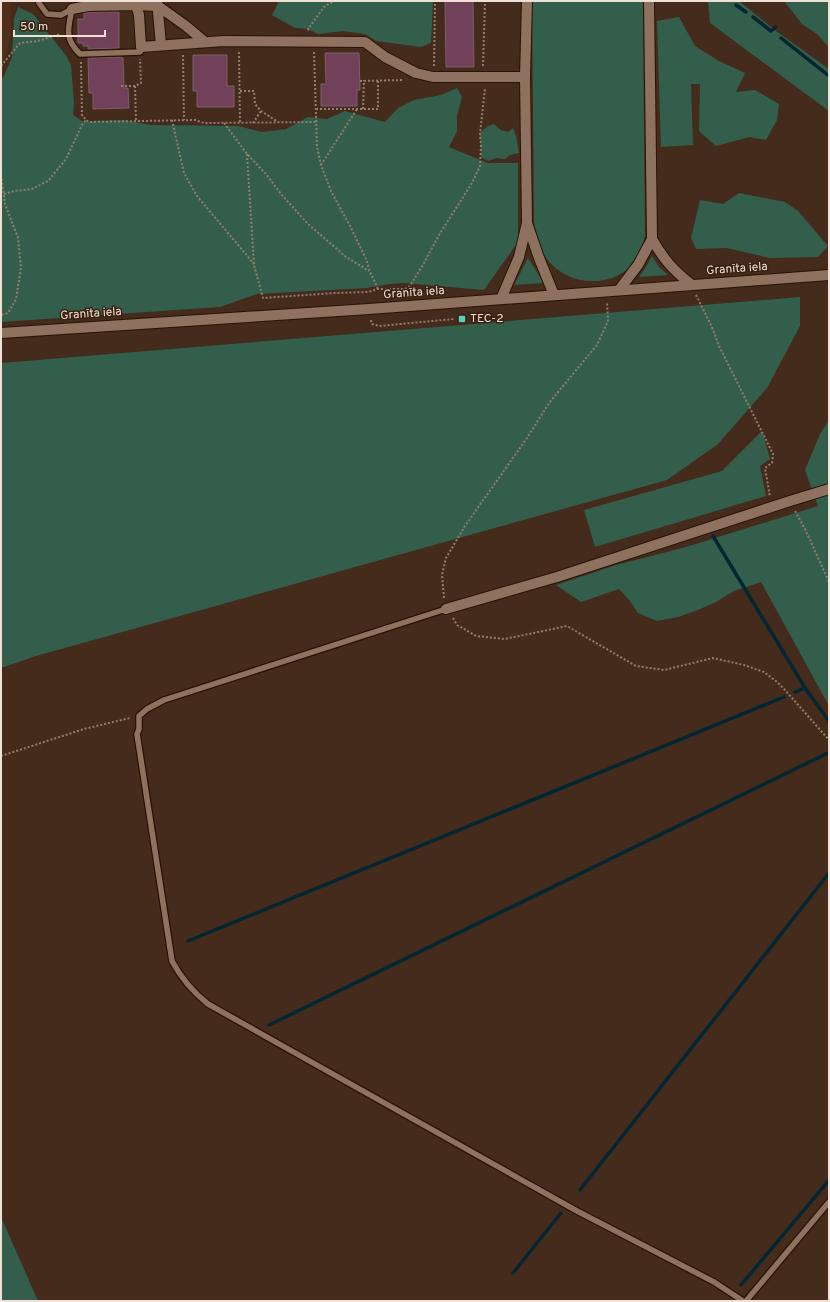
<svg xmlns="http://www.w3.org/2000/svg" width="830" height="1302" viewBox="0 0 830 1302" font-family="Overpass,sans-serif">
<style>
.built{fill:#4f301b}
.green{fill:#335e4c}
.lines{fill:none;stroke-linecap:round;stroke-linejoin:round}
.stream{stroke:#022632;stroke-width:3.5}
.building{fill:#714059;stroke:#7e5e6d}
.service-casing{stroke:#2a1304;stroke-width:8}
.minor-casing{stroke:#2a1304;stroke-width:12}
.secondary-casing{stroke:#2a1304;stroke-width:12}
.path{stroke:#927d6f;stroke-width:2;stroke-dasharray:2 2;stroke-linecap:butt}
.service{stroke:#8e715f;stroke-width:5.5}
.minor{stroke:#8e715f;stroke-width:10}
.secondary{stroke:#8e715f;stroke-width:10}
.poi-dot{fill:#56cec3;stroke:#3a2111;stroke-width:1.5}
.labels{text-anchor:middle;dominant-baseline:central;stroke-width:3;stroke-linejoin:round;paint-order:stroke}
.street-label{font-size:12px;fill:#f0e0d5;stroke:#3a2111}
.poi-label{font-size:12px;fill:#f0e0d5;stroke:#3a2111;text-anchor:start}
</style>
<rect width="100%" height="100%" fill="#442b1b"/>
<path class="built" d="M1 1H11V31L2 75Z"/>
<g class="green">
<path d="M279 1H433L431 43 421 47 376 41 365 34 343 31 318 34 308 29 295 28 272 15Z"/>
<path d="M532 1H643L645 236C642 246 638 258 631 266 608 289 566 285 547 259 538 248 536 236 534 222Z"/>
<path d="M708 1H739L776 31 829 69V111L710 23Z"/>
<path d="M784 1H829V47L817 34 802 24Z"/>
<path d="M18 7 33 14 65 54 71 65 74 102 73 115 84 122 94 121 123 120 151 125 238 126 262 132 286 129 308 117 327 119 345 111 385 122 398 108 414 100 441 95 457 88 462 97 457 116V131L449 147 488 163H518V242L484 290 403 283 390 284 367 288 257 294 220 307 1 322V75L3 78 12 57 14 19Z"/>
<path d="M679 17 695 46 719 61 745 73 736 92 755 90 779 104 777 120 766 140 750 137 716 146 699 131 700 84H691L693 145 661 147 657 21Z"/>
<path d="M494 124 501 130 508 132 513 128 516 136 519 153 510 155 505 159 496 158 488 161 481 157 480 133 488 126Z"/>
<path d="M739 193 785 202 798 211 828 246 818 257 770 258 727 248 696 249 691 238 700 200 723 204Z"/>
<path d="M652 256 659 267 668 275 639 277 646 267Z"/>
<path d="M528 258 540 277 543 283 514 285Z"/>
<path d="M800 297V326L767 388 718 444 667 480 36 656 1 668V363Z"/>
<path d="M829 420V706L761 582 734 591 716 602 698 610 678 617 657 621 638 613 630 601 619 589 581 602 556 585 616 565 686 547 818 506 805 470 820 434Z"/>
<path d="M762 431 770 459 760 466 766 496 595 547 584 510 722 471Z"/>
<path d="M1 1217 38 1301H1Z"/>
</g>
<g class="lines">
<g class="stream">
<path d="M736 5 746 12"/>
<path d="M753 17 771 31 776 27"/>
<path d="M781 38 829 76"/>
<path d="M713 536 805 688 829 721"/>
<path d="M795 692 805 688"/>
<path d="M188 941 784 697"/>
<path d="M269 1025 828 753"/>
<path d="M580 1190 829 873"/>
<path d="M513 1273 561 1213"/>
<path d="M741 1285 829 1180"/>
</g>
</g>
<g class="building">
<path d="M445 1H473L474 67H446Z"/>
<path d="M89 12H119V48L88 49V46H83V43H78V19H84V13Z"/>
<path d="M325 53H359L360 90H357V106H321V84H326Z"/>
<path d="M193 55H227V86H234V107H197V91H193Z"/>
<path d="M119 57 123 58 124 88H128L129 108 93 109V93H89L88 58Z"/>
</g>
<g class="lines">
<g class="service-casing">
<g id="service">
<path d="M39 1V3L47 14 61 15 72 9"/>
<path d="M72 9C68 29 64 38 80 54L140 52 141 47"/>
<path d="M446 609 164 700 147 709 139 716V729L137 734 172 961C181 978 193 992 208 1004L577 1211 714 1282 743 1301"/>
<path d="M746 1301 829 1202"/>
</g>
</g>
<g class="minor-casing">
<g id="minor">
<path d="M157 1 161 45"/>
<path d="M527 1 525 77 527 223 539 258 554 295"/>
<path d="M136 5 158 6 186 26 205 42"/>
<path d="M72 9 88 6 136 5 139 15 141 47 224 41 365 42 385 57 416 73 433 77H525"/>
<path d="M652 239C664 260 673 270 692 285"/>
<path d="M619 290 638 265 652 239 649 1"/>
<path d="M501 299 519 257 527 223"/>
<path d="M446 609 557 577 790 501 829 489"/>
</g>
</g>
<g class="secondary-casing">
<path id="secondary" d="M1 333 369 309 829 275"/>
</g>
<g class="path">
<path d="M309 30 308 29 324 7 334 1"/>
<path d="M239 52 240 123"/>
<path d="M314 52 317 147 321 165 331 191 350 226 366 259 370 272 378 289"/>
<path d="M183 55 184 120"/>
<path d="M81 62 82 115 86 120 89 122 195 120 204 123 316 122"/>
<path d="M1 66 20 43 38 41 60 34"/>
<path d="M434 66 435 1"/>
<path d="M483 66 485 1"/>
<path d="M360 81 404 80"/>
<path d="M121 86H135L141 83 140 59"/>
<path d="M135 86 136 120"/>
<path d="M240 91H254L255 104 261 111 278 122"/>
<path d="M316 109H378V80"/>
<path d="M363 109 364 80"/>
<path d="M172 120 184 173 197 196 254 264"/>
<path d="M224 123 247 154 266 174 281 194 308 224 346 257 369 271"/>
<path d="M253 123 261 111"/>
<path d="M247 154 254 265 263 298 334 293 368 292 378 289H405L410 286 424 263 439 235 472 183 480 166 481 146 480 134 485 88"/>
<path d="M321 165 357 109"/>
<path d="M1 175 5 204 18 238 21 268 16 299 8 313 1 315"/>
<path d="M4 194 14 191 32 189 48 181 66 159 82 125 86 120"/>
<path d="M696 295 712 327 719 346 773 454 772 463 765 468 770 497"/>
<path d="M371 320 372 324 379 326 454 319"/>
<path d="M795 511 806 531 829 582"/>
<path d="M444 598 442 575 446 558 465 526 527 438 549 403 597 345 608 321 607 302"/>
<path d="M453 618 457 625 476 636 505 639 567 626 636 666 664 670 713 658 744 665 764 672 777 682 785 690 829 740"/>
<path d="M1 756 84 729 130 718"/>
</g>
<use href="#service" class="service"/>
<use href="#minor" class="minor"/>
<use href="#secondary" class="secondary"/>
</g>
<rect class="poi-dot" x="458" y="315" width="8" height="8" rx="2"/>
<g class="labels">
<g class="street-label">
<text transform="translate(737 269) rotate(-4)">Granīta iela</text>
<text transform="translate(414 293) rotate(-4)">Granīta iela</text>
<text transform="translate(91 314) rotate(-4)">Granīta iela</text>
</g>
<g class="poi-label">
<text x="470" y="319">TEC-2</text>
</g>
</g>
<rect width="830" height="1302" fill="none" stroke="#f0e0d5" stroke-width="4"/>
<path d="M14 30v6h91v-6" fill="none" stroke="#f0e0d5" stroke-width="2"/>
<text x="20" y="30" font-size="12" fill="#f0e0d5" stroke="#3a2111" stroke-width="3" paint-order="stroke">50 m</text>
</svg>
